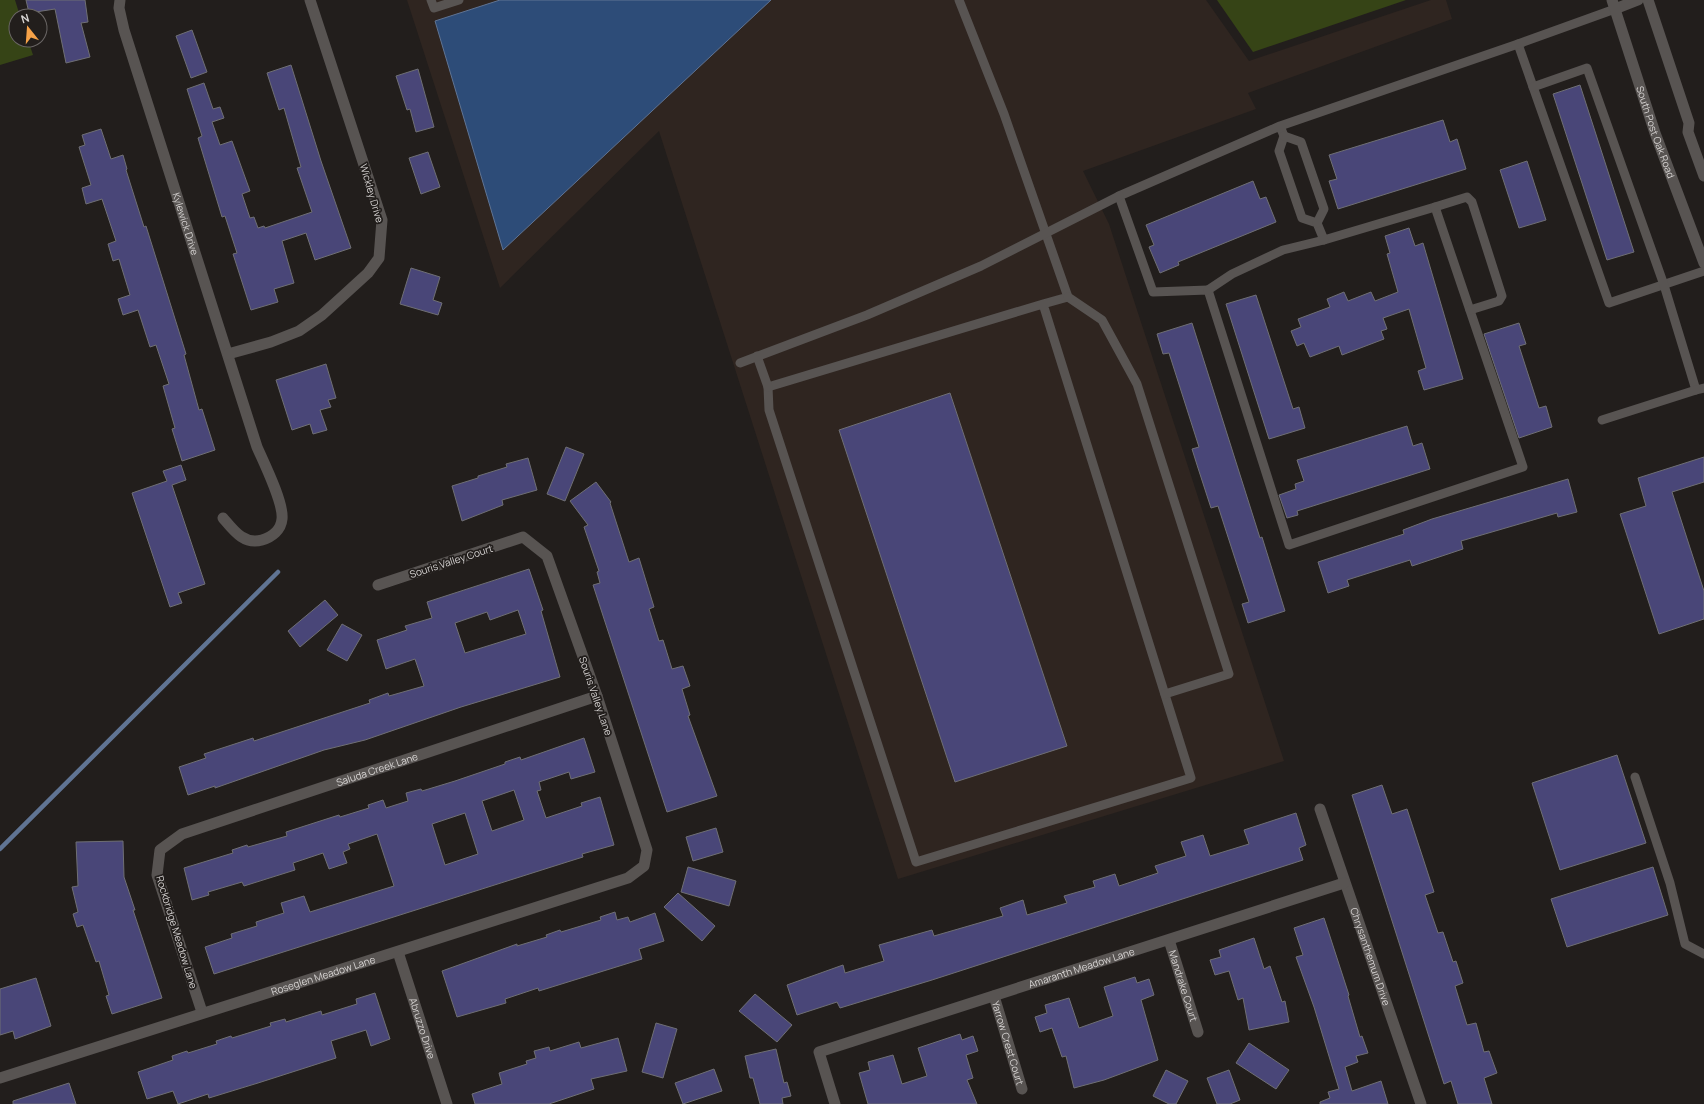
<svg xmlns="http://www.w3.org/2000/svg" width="1704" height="1104" viewBox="0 0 1704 1104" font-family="Manrope,sans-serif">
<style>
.built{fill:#2f2520}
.green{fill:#364416}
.water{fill:#2d4c78;stroke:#607493}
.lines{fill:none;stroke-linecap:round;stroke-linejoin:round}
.stream{stroke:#607493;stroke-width:4.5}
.building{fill:#494678;stroke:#6f6f74;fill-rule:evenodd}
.service{stroke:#585452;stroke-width:9}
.minor{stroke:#585452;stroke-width:11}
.tertiary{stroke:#585452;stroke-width:11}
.secondary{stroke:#585452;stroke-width:11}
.labels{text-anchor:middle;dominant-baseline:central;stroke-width:3.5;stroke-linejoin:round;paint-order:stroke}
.street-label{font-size:10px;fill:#d6d3d2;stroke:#221e1c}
</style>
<rect width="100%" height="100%" fill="#221e1c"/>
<path class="built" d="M407 0H1206L1249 61 1431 0H1446L1452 19 1248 93 1256 109 1083 171 1109 224 1284 761 898 879 659 131 500 288Z"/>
<g class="green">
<path d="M0 0H15L20 16H16V40H28L33 55 0 65Z"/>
<path d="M1217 0H1406L1253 52Z"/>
</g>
<path class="water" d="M500 0H771L503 250 435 21Z"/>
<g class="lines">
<path class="stream" d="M0 849 278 572"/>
</g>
<g class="building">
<path d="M26 0H85L88 22 81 23 90 57 66 63 55 9 29 13Z"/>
<path d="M192 30 207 72 191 78 176 36Z"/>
<path d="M291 65 321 161 351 248 315 260 306 233 282 241 294 283 274 289 278 302 251 310 233 254 237 253 225 216 222 217 198 138 202 136 187 89 204 83 213 109 220 107 224 118 212 122 220 145 232 141 250 191 242 194 250 218 254 217 258 228 264 226 265 228 312 212 297 168 301 167 284 108 279 110 267 73Z"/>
<path d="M418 69 434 127 416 132 410 109 407 110 396 76Z"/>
<path d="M1580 85 1634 252 1607 260 1553 94Z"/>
<path d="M1443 120 1450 142 1457 139 1466 169 1338 209 1329 181 1337 179 1329 155Z"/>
<path d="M101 129 111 159 123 155 127 169 126 170 144 227 146 226 186 354 184 355 199 410 202 409 215 450 182 461 172 429 175 428 163 386 169 384 156 345 150 347 138 310 123 315 118 299 130 295 119 259 113 261 108 244 116 241 102 199 86 204 82 188 91 185 79 147 85 145 82 135Z"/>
<path d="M428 152 440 187 421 194 409 158Z"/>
<path d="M1527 161 1546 220 1519 228 1500 170Z"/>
<path d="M1253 181 1260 199 1266 197 1276 222 1178 262 1179 265 1160 273 1149 247 1154 245 1146 225Z"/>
<path d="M1409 228 1415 246 1423 243 1463 379 1424 390 1418 371 1426 368 1409 309 1383 318 1387 329 1381 331 1384 339 1342 355 1339 346 1310 357 1304 343 1297 346 1291 331 1301 327 1298 319 1330 307 1327 299 1344 292 1348 301 1371 292 1375 301 1398 292 1387 254 1390 253 1385 236Z"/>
<path d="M411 268 440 277 433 300 442 303 438 315 400 304Z"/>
<path d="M1256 295 1293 409 1299 407 1305 428 1269 439 1226 304Z"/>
<path d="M1192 323 1260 538 1262 537 1285 611 1248 623 1242 604 1249 602 1218 506 1211 508 1198 468 1192 449 1199 447 1169 353 1163 354 1157 334Z"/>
<path d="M1519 323 1526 344 1519 346 1539 408 1546 406 1552 427 1519 438 1484 334Z"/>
<path d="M326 364 336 398 328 400 331 407 320 410 327 430 313 434 310 424 292 430 276 380Z"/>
<path d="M950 393 1067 746 955 782 839 430Z"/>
<path d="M1407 426 1413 446 1422 443 1430 469 1297 511 1298 515 1287 518 1279 495 1296 489 1295 484 1304 481 1297 460Z"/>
<path d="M566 447 584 454 565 501 547 494Z"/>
<path d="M1704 457V482L1672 492 1704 591V619L1659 634 1620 514 1646 506 1638 478Z"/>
<path d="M528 458 537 490 502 500 503 505 462 521 452 486 478 478V476L507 467 506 464Z"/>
<path d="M181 465 186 480 172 485 205 584 178 593 182 603 170 607 132 493 167 481 163 471Z"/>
<path d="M1568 479 1577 512 1558 517 1557 513 1461 541 1463 549 1412 566 1410 560 1347 580 1349 586 1328 593 1318 562 1404 534 1403 530 1432 519Z"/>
<path d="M596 482 611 502 610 503 629 562 639 558 654 607 649 609 659 641 663 640 672 669 683 666 690 686 682 689 690 715 688 716 717 796 667 812 593 585 600 583 597 572 599 571 584 527 588 525 570 501Z"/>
<path d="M529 569 543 610 541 611 560 677 461 707 365 740 324 750 215 788V786L188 795 179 767 206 758 204 754 253 738 254 741 370 703 369 700 388 693 389 696 424 686 415 659 386 669 377 640 407 630 405 626 432 618 427 602ZM518 610 526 634 465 653 455 623 487 612 490 620Z"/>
<path d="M325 600 338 615 300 647 288 631Z"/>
<path d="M342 624 362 635 347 661 327 650Z"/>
<path d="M584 738 595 772 571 779 569 772 539 782 541 790 537 791 546 818 582 806 581 803 600 797 614 845 582 854 583 857 567 862 214 974 205 947 232 938 231 934 257 926 256 922 284 913 281 903 304 896 310 912 394 886 377 834 348 844 350 849 343 852 347 863 329 869 323 853 293 863 295 870 244 886 242 882 208 892 209 895 192 900 184 868 233 853 232 850 247 845 248 847 287 836 286 832 339 815 340 817 369 808 368 805 383 800 386 808 408 801 406 793 421 789 422 791 455 781 505 764V762L520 757 521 760ZM514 790 524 820 492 831 482 801ZM465 813 478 854 445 865 432 824Z"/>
<path d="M1617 755 1646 843 1560 870 1532 783Z"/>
<path d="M1382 785 1392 814 1407 809 1434 892 1425 895 1438 933 1443 932 1453 962 1456 961 1463 983 1455 986 1467 1025 1476 1023 1484 1052 1489 1051 1497 1073 1484 1078 1492 1104H1458L1451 1081 1444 1084 1352 795Z"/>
<path d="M1296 813 1306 845 1299 848 1303 860 932 980 840 1008 837 1002 797 1015 787 985 843 965 845 973 884 961 879 945 932 930 934 936 1003 916 1000 908 1023 900 1027 915 1067 903 1064 896 1095 887 1093 881 1115 874 1119 886 1158 873 1155 866 1186 856 1181 842 1203 835 1210 856 1249 844 1244 830Z"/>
<path d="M716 828 723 852 693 861 686 837Z"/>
<path d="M123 841 124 877 135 910H133L162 998 112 1014 106 996 109 995 99 961 96 962 83 925 77 927 73 914 78 912 72 887 78 886 76 842Z"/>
<path d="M688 867 736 881 729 906 681 892Z"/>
<path d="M1653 867 1668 915 1567 947 1551 899Z"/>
<path d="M678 893 715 926 702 941 664 907Z"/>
<path d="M615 912 617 920 628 917 630 922 655 913 664 941 639 949 642 959 539 991 538 988 505 999 506 1003 457 1017 442 971 517 944V946L547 937 546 935 560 930 561 932 601 920 600 917Z"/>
<path d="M1324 918 1349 995 1348 996 1360 1037 1362 1036 1368 1053 1356 1056 1358 1062 1345 1067 1352 1091 1381 1081 1388 1104H1320V1102L1330 1098 1328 1092 1339 1089 1314 1007 1296 957 1303 955 1294 928Z"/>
<path d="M1254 938 1264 969 1270 966 1282 1002 1285 1001 1289 1022 1249 1030 1243 998 1238 1000 1229 971 1215 975 1210 960 1221 957 1219 950Z"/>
<path d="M1135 977 1137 983 1149 979 1154 995 1141 1000 1158 1060 1104 1080 1074 1088 1066 1056 1062 1057 1052 1028 1040 1032 1035 1017 1047 1013 1045 1005 1069 998 1079 1028 1113 1016 1104 987Z"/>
<path d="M36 978 51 1026 15 1039 13 1031 0 1035V989Z"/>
<path d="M375 993 390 1039 371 1046 366 1030 331 1041 336 1058 258 1083 209 1098 208 1094 178 1104 173 1091 147 1099 138 1072 173 1060 172 1056 187 1051 188 1053 217 1044 216 1041 231 1036 232 1038 271 1026 270 1023 285 1019 286 1022 321 1011 322 1015 357 1004 356 999Z"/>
<path d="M755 994 792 1025 777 1042 739 1011Z"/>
<path d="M656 1023 677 1029 663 1078 642 1072Z"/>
<path d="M960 1034 962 1040 973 1036 978 1051 966 1055 973 1078 967 1080 977 1104H868L859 1073 870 1070 868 1062 893 1055 902 1084 927 1076 918 1048Z"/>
<path d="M618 1038 627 1071 591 1079 594 1089 549 1104H475L472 1094 502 1084 499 1073 527 1064 526 1061 536 1058 534 1051 549 1047 550 1051 579 1042 581 1048Z"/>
<path d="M1249 1043 1289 1070 1276 1089 1236 1063Z"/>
<path d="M776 1049 784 1083 787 1082 791 1096 782 1098 783 1104H760L753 1078H750L745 1056Z"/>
<path d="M714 1069 722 1091 683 1104 675 1083Z"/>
<path d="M1166 1070 1188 1081 1176 1104H1169L1153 1096Z"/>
<path d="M1229 1070 1240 1100 1230 1104H1217L1207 1078Z"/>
<path d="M69 1083 76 1104H13V1101Z"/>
</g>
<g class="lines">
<g class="service">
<path d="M431 0 434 8 459 0"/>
<path d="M959 0 1004 114 1068 297 1043 304 768 387 769 410 916 862 1191 778 1043 304"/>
<path d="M1518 44 1609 303 1704 271"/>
<path d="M1533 87 1587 68 1664 285 1696 390 1704 388"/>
<path d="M1280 126 1284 136 1279 151 1302 218 1317 223 1324 240 1435 207 1523 467 1289 545 1208 290 1153 292 1119 196 1280 126 1518 44 1615 9"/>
<path d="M1284 136 1301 142 1324 209 1317 223"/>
<path d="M1435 207 1467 197 1472 202 1502 296 1499 301 1470 310"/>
<path d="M1208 290 1232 274 1283 250 1324 240"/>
<path d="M1068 297 1102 320 1137 384 1229 674 1165 694"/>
<path d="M757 356 768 387"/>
<path d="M740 363 867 315 981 266 1119 196"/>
<path d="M1602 420 1696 390"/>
<path d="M1635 777 1670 883 1685 944 1704 954"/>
</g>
<g class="minor">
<path id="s1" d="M120 0 119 8 124 30 257 447C264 463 284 503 282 519 281 530 272 537 262 540 244 545 234 531 223 518"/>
<path d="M228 354 271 342 299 331 322 315 368 273 379 258 382 220 310 0"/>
<path id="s2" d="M1320 809 1421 1104"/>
<path id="s3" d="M1169 940 1198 1032"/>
<path id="s4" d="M398 952 447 1104"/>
<path id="s5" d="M994 996 1022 1089"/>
<path id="s6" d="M202 1012 157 875 160 850 182 834 597 696"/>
<path id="s7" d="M0 1078 628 878 644 866 647 850 597 696 547 556 523 537 378 585"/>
<path id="s8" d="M835 1104 819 1052 1344 883"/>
</g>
<path class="tertiary" d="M1615 9 1638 0"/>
<g class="secondary">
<path id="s9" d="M1612 0 1655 133 1704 263"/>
<path d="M1648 0 1689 123 1688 132 1704 176"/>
</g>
</g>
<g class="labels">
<g class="street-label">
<text stroke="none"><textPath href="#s9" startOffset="139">South Post Oak Road</textPath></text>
<text transform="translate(372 193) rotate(74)">Wickley Drive</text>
<text stroke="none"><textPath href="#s1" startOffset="234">Kylewick Drive</textPath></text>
<text transform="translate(451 561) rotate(-18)">Souris Valley Court</text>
<text transform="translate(596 696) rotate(71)">Souris Valley Lane</text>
<text stroke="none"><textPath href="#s6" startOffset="402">Saluda Creek Lane</textPath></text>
<text transform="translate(177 932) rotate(73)">Rockbridge Meadow Lane</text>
<text stroke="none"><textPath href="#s2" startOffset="156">Chrysanthemum Drive</textPath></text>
<text stroke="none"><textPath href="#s8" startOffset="330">Amaranth Meadow Lane</textPath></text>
<text stroke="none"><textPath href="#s7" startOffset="339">Roseglen Meadow Lane</textPath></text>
<text stroke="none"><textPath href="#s3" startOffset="48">Mandrake Court</textPath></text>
<text stroke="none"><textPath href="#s4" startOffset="80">Abruzzo Drive</textPath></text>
<text stroke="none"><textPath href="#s5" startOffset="49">Yarrow Crest Court</textPath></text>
</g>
</g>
<g transform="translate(28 28) rotate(343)"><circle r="19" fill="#221e1c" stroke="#6a6665"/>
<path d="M0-3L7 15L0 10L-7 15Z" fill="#f6a248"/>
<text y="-6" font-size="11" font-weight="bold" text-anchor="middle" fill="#d6d3d2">N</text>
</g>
</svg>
